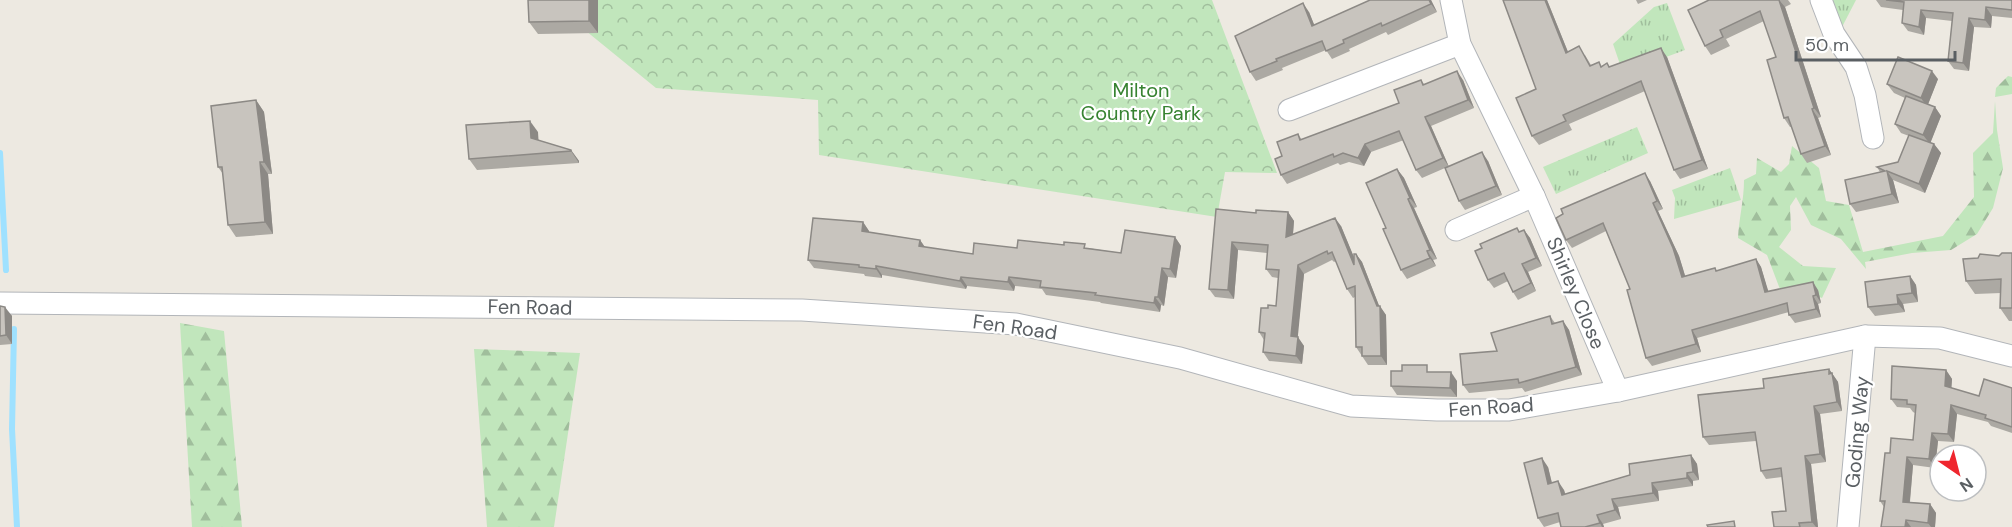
<svg xmlns="http://www.w3.org/2000/svg" width="2012" height="527" viewBox="0 0 2012 527" font-family="'DM Sans',sans-serif">
<style>
.grass{fill:url(#grass-tufts)}
.forest{fill:url(#forest-firs)}
.park{fill:url(#park-crowns)}
.lines{fill:none;stroke-linecap:round;stroke-linejoin:round}
.stream{stroke:#9fe1ff;stroke-width:6}
.minor-casing{stroke:#b2b5b9;stroke-width:23}
.minor{stroke:#fff;stroke-width:21}
.wall{fill:#aca9a3}
.shaded-wall{fill:#8c8985}
.building{fill:#c8c4be;stroke:#8c8985;stroke-width:1.5}
.labels{text-anchor:middle;dominant-baseline:central;stroke-width:4.5;stroke-linejoin:round;paint-order:stroke}
.park-label{font-size:20px;fill:#378331;stroke:#fff}
.street-label{font-size:20px;fill:#5a5f63;stroke:#fff}
</style>
<defs>
<pattern id="grass-tufts" width="24" height="20" patternUnits="userSpaceOnUse" patternTransform="scale(1.5)"><rect width="24" height="20" fill="#c1e6bc"/><path d="M3 7l-1-3M5 7V3M7 7l1-3M15 17l-1-3M17 17v-4M19 17l1-3" fill="none" stroke="#a0be9c"/></pattern>
<pattern id="forest-firs" width="22" height="20" patternUnits="userSpaceOnUse" patternTransform="scale(1.5)"><rect width="22" height="20" fill="#c1e6bc"/><path d="M5 1l3.5 6h-7zM16 11l3.5 6h-7z" fill="#a0be9c"/></pattern>
<pattern id="park-crowns" width="20" height="18" patternUnits="userSpaceOnUse" patternTransform="scale(1.5)"><rect width="20" height="18" fill="#c1e6bc"/><path d="M2 6a3 3 0 1 1 6 0M12 15a3 3 0 1 1 6 0" fill="none" stroke="#a0be9c"/></pattern>
</defs>
<rect width="100%" height="100%" fill="#ede9e1"/>
<g class="grass">
<path d="M1829 0H1856L1842 27Z"/>
<path d="M1667 3 1685 50 1623 73 1613 44 1654 7Z"/>
<path d="M1637 127 1648 153 1556 194 1543 167Z"/>
<path d="M1730 168 1741 200 1674 219 1675 198 1672 190Z"/>
</g>
<g class="forest">
<path d="M2008 76 2012 77V94L1995 97 1996 88Z"/>
<path d="M1995 101 1997 130 2003 168 1993 208 1977 234 1951 250 1912 253 1865 262 1866 269 1841 239 1811 225 1796 197 1790 206 1791 230 1779 247 1803 266 1836 268 1822 298 1801 289 1783 297 1767 255 1738 238C1739 218 1744 200 1744 180L1756 174 1757 158 1781 172 1789 164 1792 146 1819 168 1826 201 1849 205 1863 252 1943 236 1974 197 1973 153 1993 133Z"/>
<path d="M180 323 224 331 242 527H192Z"/>
<path d="M474 349 580 353 554 527H487Z"/>
</g>
<path class="park" d="M548 0H1212L1277 173 1225 172 1217 217 819 155 818 100 656 88Z"/>
<g class="lines">
<g class="stream">
<path d="M0 153 6 270"/>
<path d="M14 329 12 429 17 527"/>
</g>
<g class="minor-casing">
<g id="minor">
<path d="M1451 0 1460 44 1534 196 1618 391"/>
<path d="M1821 0 1834 34 1856 67 1865 95 1873 138"/>
<path d="M1289 110 1460 44"/>
<path d="M1456 230 1534 196"/>
<path d="M0 303 802 310 1016 324 1180 358 1351 406 1437 410H1509L1618 391 1865 336 1940 338 2012 356"/>
<path d="M1848 527 1865 336"/>
</g>
</g>
<use href="#minor" class="minor"/>
</g>
<g class="wall">
<path d="M598 0V33L538 34 529 22Z"/>
<path d="M1370 0H1431L1437 12 1388 35 1386 32 1349 49 1350 51 1332 59 1326 50 1282 68 1283 70 1256 81 1250 72 1309 12 1314 25Z"/>
<path d="M1503 0H1547L1568 52 1585 55 1591 65 1599 62 1601 66 1607 63 1610 67 1667 57 1708 169 1680 179 1674 170 1645 91 1569 124 1572 130 1539 145 1532 136 1536 89Z"/>
<path d="M1636 0H1647L1638 4Z"/>
<path d="M1709 0H1788L1791 4 1785 7 1821 117 1818 118 1831 155 1807 163 1801 154 1792 127H1790L1784 118 1776 57 1764 21 1726 39 1730 46 1711 55 1705 46Z"/>
<path d="M1876 0H2012V18L1992 16 1991 28 1974 27 1969 71 1954 69 1948 61 1952 21 1926 18 1924 35 1908 31 1902 23 1903 10 1881 7Z"/>
<path d="M1938 79 1928 104 1935 107 1941 116 1930 143 1934 144 1941 153 1925 193 1893 180 1899 203 1856 212 1850 204 1880 172 1877 167 1898 162 1909 136 1901 133 1895 124 1905 98 1894 93 1887 84Z"/>
<path d="M1421 80 1424 84 1463 80 1474 108 1431 126 1449 167 1488 161 1502 195 1465 210 1459 201 1445 168 1422 178 1416 170 1404 140 1371 152 1364 166 1349 162 1340 165 1338 163 1287 184 1281 175 1282 156 1298 134 1302 140 1399 103Z"/>
<path d="M256 100 264 112 272 174H268L273 234 236 237 228 225 223 174 218 167Z"/>
<path d="M538 132V140L571 150 579 161V163L477 170 469 159Z"/>
<path d="M1397 169 1404 178 1417 207 1414 208 1437 259 1433 260 1436 266 1407 279 1401 270 1386 228Z"/>
<path d="M1650 181 1663 209 1658 211 1679 256 1685 276 1715 268 1717 271 1756 259 1761 267 1768 292 1818 290 1821 303 1818 304 1821 317 1795 323 1789 315V312L1697 338 1701 352 1652 366 1646 358 1630 289 1606 231 1572 248 1566 240Z"/>
<path d="M1216 209 1256 213 1288 212 1294 221 1293 234 1341 226 1354 258 1356 254 1362 262 1379 306 1386 315 1387 365H1368L1356 347 1355 297 1353 298 1347 289 1336 261 1334 262 1332 260 1304 274 1297 337 1304 346 1302 364 1269 361 1263 352 1264 340 1259 332 1268 308 1276 306 1278 278 1272 277 1266 269 1267 253 1238 250 1234 299 1215 297 1209 289Z"/>
<path d="M863 222 869 231V232L920 240 925 247 973 254 1017 248H1088L1121 253 1175 237 1181 246 1176 278 1168 277 1164 306 1161 305 1160 312 1101 303 1100 302 1046 295 1042 289 1015 286 1014 291 967 286 966 289 882 275V278L865 276 864 274 814 268 808 260Z"/>
<path d="M1517 228 1520 232 1524 230 1530 238 1542 266 1528 272 1536 291 1518 300 1513 292 1508 281 1494 288 1488 280 1482 248Z"/>
<path d="M2012 253V321H2009L2000 308 2001 293 1975 294 1966 281 1999 256Z"/>
<path d="M1910 276 1916 285 1918 302 1903 304 1905 312 1875 316 1868 307Z"/>
<path d="M0 306 12 316V344L0 345Z"/>
<path d="M1550 316 1555 323 1563 321 1569 330 1582 375 1525 392 1522 388 1469 393 1463 385 1497 351Z"/>
<path d="M1829 369 1838 382 1842 411 1820 414 1826 462 1811 464 1818 527H1774L1786 511 1782 477 1766 479 1761 471 1756 441 1709 445 1703 437 1764 388Z"/>
<path d="M1946 370 1952 379 1951 388 1979 396 2012 388V433L1991 426 1988 422 1957 414 1954 442 1938 441 1935 468 1913 465 1910 502 1930 504 1936 513 1935 527H1881L1884 507 1880 501 1890 453 1913 440 1915 413 1913 412 1910 408 1897 407 1891 399Z"/>
<path d="M1431 372 1457 381V397L1397 395 1391 386Z"/>
<path d="M1691 455 1697 464 1699 480 1693 481V486L1658 491 1659 501 1618 507 1621 519 1603 524 1604 527H1561L1560 522 1544 527 1538 518 1548 467 1552 483 1564 490 1565 494 1630 475Z"/>
</g>
<g class="shaded-wall">
<path d="M589 0H598V33L589 21Z"/>
<path d="M1429 0H1431L1437 12 1431 4Z"/>
<path d="M1545 0H1547L1572 62 1566 53Z"/>
<path d="M1779 0 1785 7 1821 117 1814 108Z"/>
<path d="M1303 3 1309 12 1318 34 1312 26Z"/>
<path d="M1986 7 1992 16 1991 28 1985 20Z"/>
<path d="M1921 10 1926 18 1924 35 1919 27Z"/>
<path d="M1969 18 1974 27 1969 71 1963 63Z"/>
<path d="M1661 48 1667 57 1708 169 1702 160Z"/>
<path d="M1457 71 1463 80 1474 108 1468 100Z"/>
<path d="M1932 71 1938 79 1927 107 1921 98Z"/>
<path d="M256 100 264 112 272 174 264 162Z"/>
<path d="M1935 107 1941 116 1930 144 1923 135Z"/>
<path d="M1812 109 1818 118 1831 155 1825 146Z"/>
<path d="M1425 117 1431 126 1449 167 1443 158Z"/>
<path d="M530 121 538 132 539 149 531 138Z"/>
<path d="M1365 144 1371 152 1364 166 1358 158Z"/>
<path d="M1934 144 1941 153 1925 193 1919 184Z"/>
<path d="M571 150 579 161V163L571 151Z"/>
<path d="M1482 152 1488 161 1502 195 1496 186Z"/>
<path d="M260 162 268 174 273 234 265 222Z"/>
<path d="M1397 169 1404 178 1417 207 1410 198Z"/>
<path d="M1887 171 1893 180 1899 203 1892 194Z"/>
<path d="M1645 173 1650 181 1663 209 1657 201Z"/>
<path d="M1408 199 1414 208 1437 259 1430 250Z"/>
<path d="M1653 203 1658 211 1679 256 1688 285 1682 277Z"/>
<path d="M1288 212 1294 221 1292 245 1286 237Z"/>
<path d="M1335 218 1341 226 1361 274 1354 265Z"/>
<path d="M863 222 869 231 868 240 862 231Z"/>
<path d="M1524 230 1530 238 1542 266 1536 258Z"/>
<path d="M1175 237 1181 246 1176 278 1170 269Z"/>
<path d="M920 240 926 249 919 246Z"/>
<path d="M1232 242 1238 250 1234 299 1228 290Z"/>
<path d="M1427 251 1433 260 1436 266 1430 258Z"/>
<path d="M1356 254 1362 262 1380 308V306L1386 315 1387 365 1381 356 1377 306Z"/>
<path d="M1756 259 1761 267 1771 300 1765 292Z"/>
<path d="M1522 264 1528 272 1536 291 1531 283Z"/>
<path d="M1298 265 1304 274 1297 345 1291 336Z"/>
<path d="M876 266 882 275V278L876 269Z"/>
<path d="M1162 268 1168 277 1164 306 1158 297Z"/>
<path d="M1910 276 1916 285 1918 302 1912 293Z"/>
<path d="M961 277 967 286 966 289 960 281Z"/>
<path d="M1009 277 1015 286 1014 291 1008 282Z"/>
<path d="M1813 282 1818 290 1821 303 1816 295Z"/>
<path d="M1897 295 1903 304 1905 312 1898 304Z"/>
<path d="M1813 296 1818 304 1821 317 1816 309Z"/>
<path d="M1155 297 1161 305 1160 312 1154 303Z"/>
<path d="M5 307 12 316V344L6 335Z"/>
<path d="M1563 321 1569 330 1582 375 1576 367Z"/>
<path d="M1692 330 1697 338 1701 352 1696 344Z"/>
<path d="M1298 337 1304 346 1302 364 1296 356Z"/>
<path d="M1829 369 1838 382 1842 411 1837 402Z"/>
<path d="M1946 370 1952 379 1951 395 1945 386Z"/>
<path d="M1451 372 1457 381V397L1450 388Z"/>
<path d="M1951 405 1957 414 1954 442 1948 434Z"/>
<path d="M1814 406 1820 414 1826 462 1820 454Z"/>
<path d="M1932 433 1938 441 1935 468 1929 459Z"/>
<path d="M1691 455 1697 464 1699 480 1693 472Z"/>
<path d="M1805 456 1811 464 1818 527H1816L1812 522Z"/>
<path d="M1907 457 1913 465 1909 510 1903 502Z"/>
<path d="M1542 458 1548 467 1554 492 1548 484Z"/>
<path d="M1687 473 1693 481V486L1687 478Z"/>
<path d="M1558 481 1564 490 1568 503 1562 495Z"/>
<path d="M1652 483 1658 491 1659 501 1653 493Z"/>
<path d="M1612 499 1618 507 1621 519 1615 510Z"/>
<path d="M1930 504 1936 513 1935 527H1931L1928 523Z"/>
<path d="M1597 515 1603 524 1604 527H1602L1600 523Z"/>
<path d="M1906 520 1911 527H1905Z"/>
</g>
<g class="building">
<path d="M528 0H589V21L529 22Z"/>
<path d="M1370 0H1429L1431 4 1382 26 1381 23 1343 40 1344 43 1326 51 1322 41 1276 59 1277 61 1250 72 1235 36 1303 3 1312 26Z"/>
<path d="M1503 0H1545L1566 53 1579 46 1590 66 1599 62 1601 67 1607 63 1609 67 1661 48 1702 160 1674 170 1641 81 1563 115 1566 121 1532 136 1516 98 1536 89Z"/>
<path d="M1709 0H1779L1814 108 1812 109 1825 146 1801 154 1788 117 1784 118 1767 60 1776 57 1760 11 1720 30 1723 37 1705 46 1688 10Z"/>
<path d="M1886 0H2012V10L1986 7 1985 20 1969 18 1963 63 1948 61 1953 13 1921 10 1919 27 1902 23 1904 2Z"/>
<path d="M1898 57 1932 71 1921 98 1887 84Z"/>
<path d="M1457 71 1468 100 1425 117 1443 158 1416 170 1399 131 1365 144 1358 158 1343 153 1334 157 1333 154 1281 175 1275 159 1282 156 1277 142 1298 134 1300 140 1399 103 1394 90 1421 80 1423 85Z"/>
<path d="M1906 96 1935 107 1923 135 1895 124Z"/>
<path d="M256 100 264 162H260L265 222 228 225 222 167H218L211 106Z"/>
<path d="M530 121 531 138 571 150V151L469 159 466 125Z"/>
<path d="M1909 135 1934 144 1919 184 1887 171 1892 194 1850 204 1845 180 1885 171 1877 167 1898 162Z"/>
<path d="M1482 152 1496 186 1459 201 1445 168Z"/>
<path d="M1397 169 1410 198 1408 199 1430 250 1427 251 1430 258 1401 270 1383 229 1386 228 1366 183Z"/>
<path d="M1645 173 1657 201 1653 203 1673 248 1682 277 1715 268 1716 271 1756 259 1765 292 1813 282 1816 295 1813 296 1816 309 1789 315 1787 303 1692 330 1696 344 1646 358 1627 290 1630 289 1603 223 1566 240 1556 218 1563 214 1561 209Z"/>
<path d="M1216 209 1256 213V210L1288 212 1286 237 1335 218 1354 265V254H1356L1377 306H1380L1381 356H1362V347H1356L1355 286 1347 289 1332 252 1328 254 1327 251 1298 265 1291 336 1298 337 1296 356 1263 352 1265 333 1259 332 1261 308H1268V305L1276 306 1279 270 1266 269 1268 245 1232 242 1228 290 1209 289Z"/>
<path d="M813 218 863 222 862 231 920 240 919 246 973 254 974 243 1017 248 1018 240 1064 245V242L1085 244 1084 248 1121 253 1125 230 1175 237 1170 269 1162 268 1158 297H1155L1154 303 1095 295 1096 293 1040 287 1041 281 1009 277 1008 282 961 277 960 281 876 266V269L859 267V265L808 260Z"/>
<path d="M1517 228 1519 232 1524 230 1536 258 1522 264 1531 283 1513 292 1504 273 1488 280 1475 251 1482 248 1480 244Z"/>
<path d="M2002 253H2012V308H2000L2001 279 1966 281 1963 259 1978 258 1980 254 1999 256Z"/>
<path d="M1910 276 1912 293 1897 295 1898 304 1868 307 1865 282Z"/>
<path d="M0 306 5 307 6 335 0 336Z"/>
<path d="M1550 316 1552 324 1563 321 1576 367 1519 383 1518 379 1463 385 1460 354 1497 351 1491 333Z"/>
<path d="M1402 365H1427V372H1451L1450 388 1391 386V371H1402Z"/>
<path d="M1892 366 1946 370 1945 386 1979 396 1984 379 2012 388V427L1985 418 1986 415 1951 405 1948 434 1932 433 1929 459 1907 457 1903 502 1930 504 1928 523 1906 520 1905 527H1881L1885 501H1880L1885 453H1890L1891 438 1913 440 1916 405 1907 404V400L1891 399Z"/>
<path d="M1829 369V374L1832 373 1837 402 1814 406 1820 454 1805 456 1812 522 1799 523 1800 527H1774L1772 512 1786 511 1781 468 1761 471 1755 432 1703 437 1698 395 1764 388 1763 379Z"/>
<path d="M1691 455 1693 472 1687 473V478L1652 483 1653 493 1612 499 1615 510 1597 515 1600 523 1585 527H1561L1558 513 1538 518 1524 463 1542 458 1548 484 1558 481 1562 495 1630 475 1629 464Z"/>
<path d="M1734 521 1735 527H1708L1707 525Z"/>
</g>
<g class="labels">
<g class="park-label">
<text x="1141" y="90">Milton<tspan x="1141" dy="23">Country Park</tspan></text>
</g>
<g class="street-label">
<text transform="translate(1576 293) rotate(67)">Shirley Close</text>
<text transform="translate(530 307) rotate(1)">Fen Road</text>
<text transform="translate(1015 327) rotate(8)">Fen Road</text>
<text transform="translate(1491 407) rotate(-4)">Fen Road</text>
<text transform="translate(1857 432) rotate(-85)">Goding Way</text>
</g>
</g>
<g transform="translate(1958 473) rotate(145)"><circle r="28" fill="#ffffff" stroke="#bdbfc1" stroke-width="1.5"/>
<path d="M0-4.5L10 22L0 15L-10 22Z" fill="#ef262e"/>
<text y="-9" font-size="16" font-weight="bold" text-anchor="middle" fill="#5a5f63">N</text>
</g>
<path d="M1796 51v9h159v-9" fill="none" stroke="#5a5f63" stroke-width="3"/>
<text x="1805" y="51" font-size="18" fill="#5a5f63" stroke="#ffffff" stroke-width="4.5" paint-order="stroke">50 m</text>
</svg>
